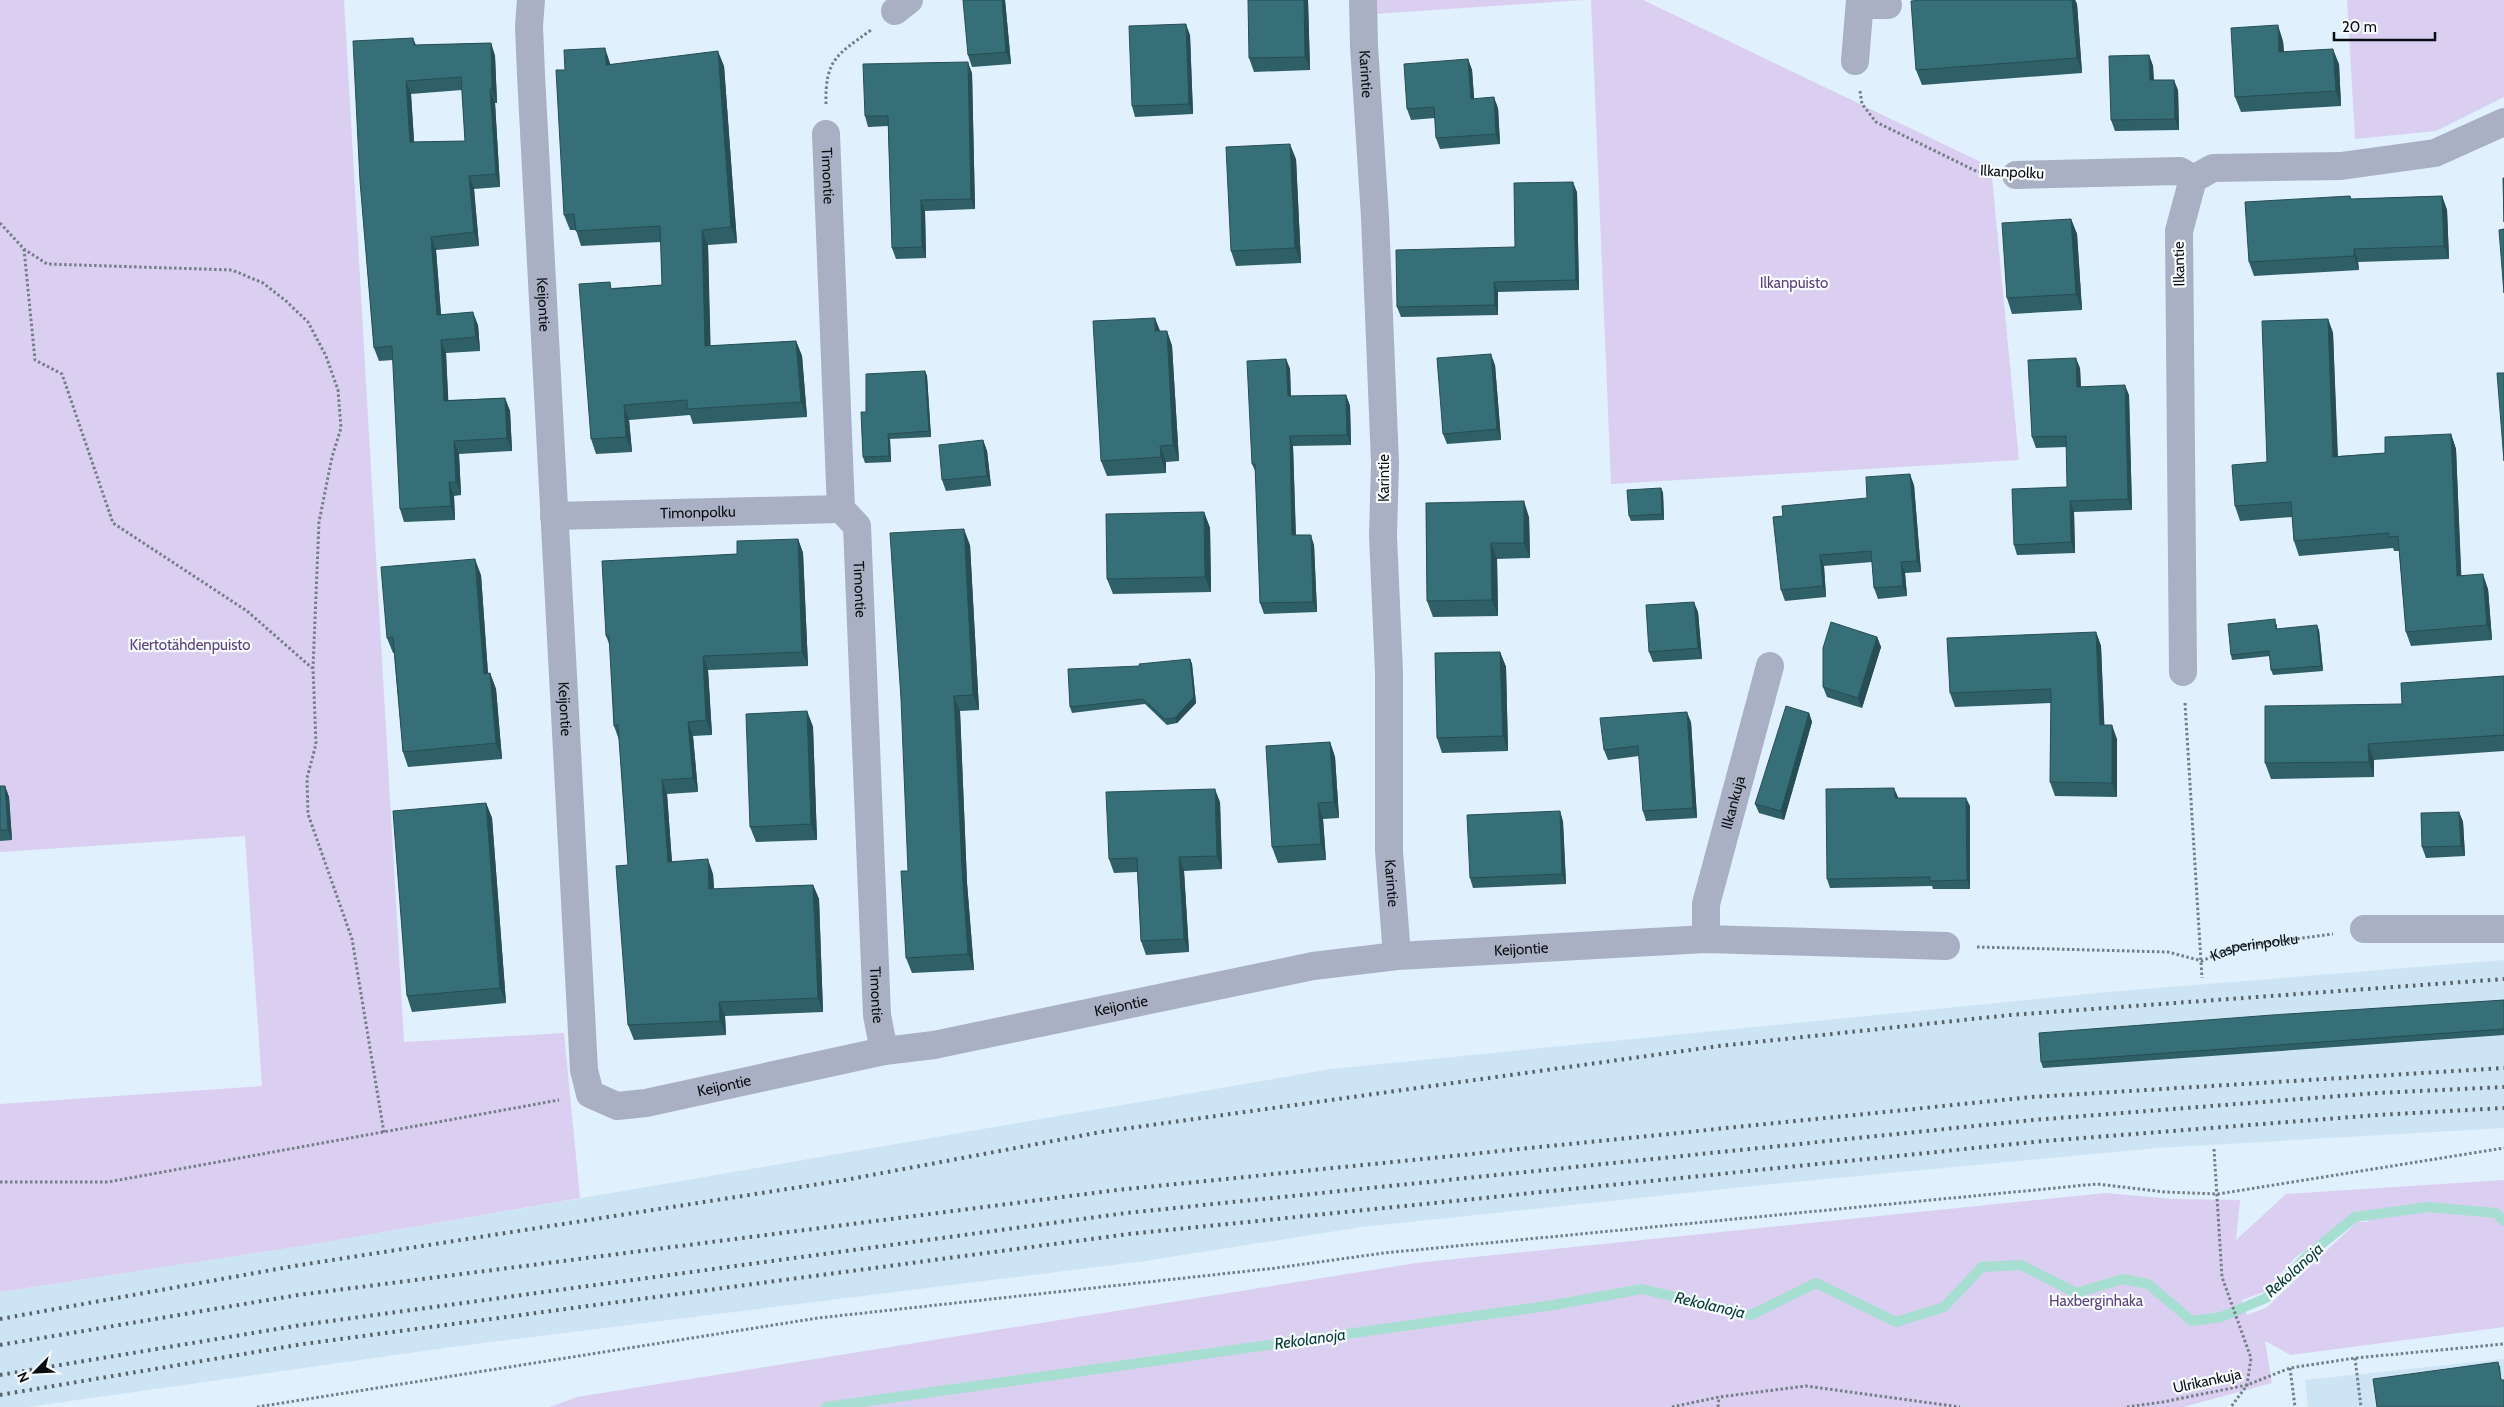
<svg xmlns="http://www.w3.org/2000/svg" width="2504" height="1407" viewBox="0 0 2504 1407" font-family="Cabin,sans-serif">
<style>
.built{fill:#cde4f5}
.green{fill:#dacff0;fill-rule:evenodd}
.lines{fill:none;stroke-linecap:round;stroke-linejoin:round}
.stream{stroke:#a6ded1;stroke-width:10}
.path{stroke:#747e86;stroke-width:3;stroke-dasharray:2.5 2.5;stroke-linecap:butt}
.minor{stroke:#aab0c3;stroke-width:28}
.rail{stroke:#586269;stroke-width:4;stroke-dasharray:2.5 5;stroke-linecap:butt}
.wall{fill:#2f5f67;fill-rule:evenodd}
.shaded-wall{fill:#264e54}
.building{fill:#376f78;stroke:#264e54;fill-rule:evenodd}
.labels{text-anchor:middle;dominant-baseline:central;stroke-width:4.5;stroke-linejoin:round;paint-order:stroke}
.street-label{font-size:15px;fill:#080d11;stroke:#f8fbfe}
.park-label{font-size:15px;fill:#59437a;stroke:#f8fbfe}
.water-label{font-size:16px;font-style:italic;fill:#073c33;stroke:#f8fbfe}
</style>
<rect width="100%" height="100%" fill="#e0f0fc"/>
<g class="built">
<path d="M2504 960V1128L2158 1148 1763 1185 1362 1227 1145 1261 452 1347 28 1407H0V1292L309 1245 1331 1069 2108 992Z"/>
<path d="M2504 1359V1407H2308L2305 1380Z"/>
</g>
<g class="green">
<path d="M0 0H344L404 1042 564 1033 580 1198 309 1245 0 1292V1104L262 1086 245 836 0 852Z"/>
<path d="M1373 0H1583L1374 14Z"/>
<path d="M1591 0H1643L1991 167 2019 460 1611 484Z"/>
<path d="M2347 0H2504V97L2436 131 2355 139Z"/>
<path d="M2504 1180V1327L2291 1355 2265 1341 2272 1383 2183 1407H550L577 1397 1416 1263 2105 1193 2173 1199 2240 1200 2236 1240 2286 1194ZM2375 1211 2367 1222H2357L2266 1308 2247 1315 2242 1300 2264 1292 2295 1258 2355 1212Z"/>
</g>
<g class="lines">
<path class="stream" d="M826 1407 1554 1305 1642 1289 1751 1315 1816 1283 1896 1322 1944 1307 1982 1267 2021 1265 2076 1293 2123 1279 2148 1284 2192 1321 2221 1317 2266 1298 2309 1254 2355 1217 2428 1207 2496 1213 2504 1221"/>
<g class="path">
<path d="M1860 91 1862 104 1876 122 1978 172 1987 173"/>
<path d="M826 104C825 59 837 55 871 30"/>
<path d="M0 223 24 249 47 264 232 270 263 283 286 301 308 322 326 356 338 390 341 428 332 457 319 522 313 668 316 744 307 778 308 814 352 939 384 1133"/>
<path d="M24 249 35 360 62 374 113 523 247 611 312 668"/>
<path d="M2185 703 2202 978"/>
<path id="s1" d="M1977 947 2168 952 2202 961 2234 947 2333 934"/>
<path d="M2214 1149 2222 1277 2251 1358 2247 1385 2231 1407"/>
<path d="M0 1182H108L559 1100"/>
<path d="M2355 1358 2361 1407"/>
<path d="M2290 1368 2295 1407"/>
<path d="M257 1407 818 1318 1276 1268 1384 1253 2097 1184 2165 1192 2218 1194 2504 1148"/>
<path d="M1672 1407 1719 1397 1806 1386 1960 1407"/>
<path d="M1718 1407 1719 1397"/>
<path d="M2127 1407 2163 1402 2247 1385 2290 1368 2355 1358 2504 1344"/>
</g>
<g class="minor">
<path id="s2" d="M531 0 529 26 531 75 584 1070 590 1094 617 1106 646 1103 884 1051 934 1045 1313 966 1397 956 1706 939 1946 946"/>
<path id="s3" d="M1363 0 1364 46 1375 217 1385 463 1383 536 1389 672V851L1397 956"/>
<path d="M1860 5H1888"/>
<path d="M895 11 909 0"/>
<path d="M1855 61 1860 0"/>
<path id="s4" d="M826 134 841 509 857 526 877 1015 884 1051"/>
<path d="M2016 175 2180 171 2193 179"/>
<path id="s5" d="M554 516 841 509"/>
<path d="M2183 672 2179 231 2193 179 2213 168 2341 166 2435 153 2504 122"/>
<path d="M2364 929H2504"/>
<path id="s6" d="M1706 939V904L1770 666"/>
</g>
<g class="rail">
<path d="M0 1319 294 1266 845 1180 1101 1132 1719 1046 2010 1015 2504 979"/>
<path d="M0 1345 298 1295 1117 1190 2032 1097 2504 1068"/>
<path d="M0 1375 301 1325 1126 1213 2033 1120 2377 1093 2504 1087"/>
<path d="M0 1395 303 1344 1129 1234 2044 1141 2378 1115 2504 1108"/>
</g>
</g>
<g class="wall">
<path d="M1005 0 1011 64 972 67 968 55Z"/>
<path d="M1308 0 1310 70 1254 72 1249 58Z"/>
<path d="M1921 0H2075L2077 4 2082 73 1922 85 1916 70Z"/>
<path d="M1190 35 1193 114 1135 117 1132 106Z"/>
<path d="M413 38 416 45 491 43 495 56 497 103H495L500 187 474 189 479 246 436 250 441 314 478 325 480 351 446 353 448 400 505 398 510 411 512 451 459 454 461 495 454 496 455 520 404 522 400 509 393 360 379 361 374 348 360 181ZM462 90 465 141 414 142 411 94Z"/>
<path d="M2283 41 2284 52 2339 64 2341 106 2241 112 2235 97Z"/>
<path d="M2149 55 2153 66 2154 80 2178 90 2179 130 2115 131 2111 120Z"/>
<path d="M1468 59 1472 70 1474 99 1498 108 1500 144 1440 149 1436 138 1435 118 1411 120 1407 109Z"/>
<path d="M610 63V64L724 66 737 243 708 245 710 346 796 341 802 356 807 417 693 424 690 415 629 420 632 452 596 454 591 439 612 288 662 285 661 242 581 246 576 230H570L564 215 565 70Z"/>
<path d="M972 73 975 209 925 211 926 258 896 259 892 248 888 126 868 127 865 116Z"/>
<path d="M1296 159 1301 263 1236 266 1231 251Z"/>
<path d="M1577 192 1579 290 1498 292V315L1401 317 1397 307 1515 247Z"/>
<path d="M2442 196 2447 210 2449 259 2358 262 2359 270 2254 276 2249 262 2352 199Z"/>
<path d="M2071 219 2077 234 2082 310 2012 314 2007 298Z"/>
<path d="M2328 319 2333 333 2338 456 2385 453 2451 434 2456 449 2461 576 2488 589 2492 640 2411 646 2406 632 2399 551H2394L2393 548 2299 556 2294 541 2292 517 2240 521 2235 506 2267 462Z"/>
<path d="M1160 331H1167L1172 346 1179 461 1166 462V473L1107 476 1101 461Z"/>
<path d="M1286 359 1290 369 1291 396 1346 395 1350 406 1351 445 1293 446 1296 535 1314 545 1317 612 1264 614 1260 603 1256 473 1252 464Z"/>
<path d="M1495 365 1501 440 1447 444 1443 434Z"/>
<path d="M2080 368 2081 387 2129 395 2132 510 2074 512 2075 553 2017 555 2014 545 2067 487V447L2036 448 2032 437Z"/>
<path d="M925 371 927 376 931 437 890 439 891 462 865 463 863 457 866 412Z"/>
<path d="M983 440 987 451 991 486 946 491 942 480Z"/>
<path d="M1914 485 1921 572 1905 573 1907 596 1878 599 1874 588 1872 562 1824 566 1826 597 1785 601 1781 590 1783 516 1867 498Z"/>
<path d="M1661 488 1663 493 1664 520 1631 521 1629 516Z"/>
<path d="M1426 503 1529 517 1530 558 1497 559 1498 616 1433 617 1427 601Z"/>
<path d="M1204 512 1210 528 1211 592 1113 594 1107 579Z"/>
<path d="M798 539 803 553 808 666 708 670 712 735 693 736 698 792 667 794 672 862 713 874 714 889 813 885 819 899 823 1012 725 1016 726 1035 634 1040 628 1025V865L619 740 614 726 610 646 606 636 737 554Z"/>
<path d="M970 545 979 710 960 711 967 883 974 970 912 973 906 958 908 871Z"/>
<path d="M481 575 488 673H490L496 689 502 759 408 767 403 752 394 653H393L387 638Z"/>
<path d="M1698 612 1702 659 1653 662 1649 652Z"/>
<path d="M2277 624V629L2319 630 2323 671 2273 675 2271 670 2270 656 2232 660 2231 655Z"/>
<path d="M2096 632 2101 646 2104 725 2117 739V797L2055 796 2050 782 2051 703 1955 707 1950 693Z"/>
<path d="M1877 637 1881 647 1862 708 1827 697 1823 687Z"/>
<path d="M1500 652 1506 667 1508 751 1442 753 1437 738Z"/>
<path d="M1190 659 1192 664 1196 703 1177 723 1167 725 1145 704 1072 713 1070 707 1140 666Z"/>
<path d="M2504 676V751L2374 760V777L2271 779 2265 763 2402 704Z"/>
<path d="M807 711 813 727 817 840 756 842 750 827Z"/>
<path d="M1809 713 1812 722 1784 820 1759 813 1755 804Z"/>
<path d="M1691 722 1697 818 1646 821 1643 811 1639 756 1608 760 1604 750Z"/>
<path d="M1330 742 1335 757 1339 818 1323 819 1326 860 1278 863 1272 847Z"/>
<path d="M0 786H5L9 797 12 840 0 841Z"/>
<path d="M1898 797V798L1970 806V889H1933L1932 886 1830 888 1827 879Z"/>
<path d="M1220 802 1222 869 1184 871 1189 952 1146 955 1141 941 1137 872 1114 873 1109 859Z"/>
<path d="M486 803 492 818 506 1003 412 1012 407 996Z"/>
<path d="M1560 811 1563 822 1566 884 1473 888 1470 878Z"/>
<path d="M2459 812 2463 822 2465 856 2426 858 2422 847Z"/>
<path d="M2504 1000V1035L2043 1068 2041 1062Z"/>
</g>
<g class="shaded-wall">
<path d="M1002 0H1005L1011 64 1006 52Z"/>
<path d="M1304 0H1308L1310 70 1305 57Z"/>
<path d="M2072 0H2075L2077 4 2082 73 2077 58Z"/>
<path d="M1186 24 1190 35 1193 114 1189 104Z"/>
<path d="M2278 25 2283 41 2285 68 2279 52Z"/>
<path d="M491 43 495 56 497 103 492 89Z"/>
<path d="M605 48 610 63 611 80 606 65Z"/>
<path d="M2333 49 2339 64 2341 106 2336 91Z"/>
<path d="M718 51 724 66 737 243 731 227Z"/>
<path d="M2149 55 2153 66 2154 91 2150 80Z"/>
<path d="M1468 59 1472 70 1475 109 1471 99Z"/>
<path d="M968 62 972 73 975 209 971 199Z"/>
<path d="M2174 80 2178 90 2179 130 2175 119Z"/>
<path d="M406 81 411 94 415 156 410 142Z"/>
<path d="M490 89 495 103 500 187 496 174Z"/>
<path d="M1494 97 1498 108 1500 144 1496 134Z"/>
<path d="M1290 144 1296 159 1301 263 1295 248Z"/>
<path d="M469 176 474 189 479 246 474 232Z"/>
<path d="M1573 182 1577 192 1579 290 1576 280Z"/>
<path d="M2442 196 2447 210 2449 259 2444 246Z"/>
<path d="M921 200 925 211 926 258 922 247Z"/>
<path d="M2071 219 2077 234 2082 310 2076 294Z"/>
<path d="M702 230 708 245 711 361 705 346Z"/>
<path d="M431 237 436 250 442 328 437 315Z"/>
<path d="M2354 249 2358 262 2359 270 2354 256Z"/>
<path d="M1494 282 1498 292V315L1495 305Z"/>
<path d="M473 312 478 325 480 351 476 337Z"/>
<path d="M1155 318 1161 333 1155 331Z"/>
<path d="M2328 319 2333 333 2338 471 2333 457Z"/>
<path d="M1167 331 1172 346 1179 461 1173 445Z"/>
<path d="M441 340 446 353 449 414 444 401Z"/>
<path d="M796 341 802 356 807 417 801 402Z"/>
<path d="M1491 354 1495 365 1501 440 1497 429Z"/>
<path d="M2076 358 2080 368 2081 397 2077 387Z"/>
<path d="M1286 359 1290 369 1291 406 1288 396Z"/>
<path d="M925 371 927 376 931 437 929 431Z"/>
<path d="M2125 385 2129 395 2132 510 2128 499Z"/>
<path d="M1346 395 1350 406 1351 445 1347 435Z"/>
<path d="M505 398 510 411 512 451 507 438Z"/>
<path d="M624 405 629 420 632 452 626 437Z"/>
<path d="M888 434 890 439 891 462 889 456Z"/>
<path d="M2451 434 2456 449 2462 591 2457 576Z"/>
<path d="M1290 436 1293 446 1296 546 1292 535Z"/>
<path d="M983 440 987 451 991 486 987 476Z"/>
<path d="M454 441 459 454 461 495 456 482Z"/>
<path d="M1160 446 1166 462V473L1161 457Z"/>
<path d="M1910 474 1914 485 1921 572 1917 561Z"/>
<path d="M449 482 454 496 455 520 451 506Z"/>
<path d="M1661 488 1663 493 1664 520 1662 514Z"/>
<path d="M1524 501 1529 517 1530 558 1524 543Z"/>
<path d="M2070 501 2074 512 2075 553 2071 542Z"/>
<path d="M1204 512 1210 528 1211 592 1205 577Z"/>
<path d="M964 529 970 545 979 710 973 695Z"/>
<path d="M1311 535 1314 545 1317 612 1313 602Z"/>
<path d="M798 539 803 553 808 666 802 652Z"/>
<path d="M1491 543 1497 559 1498 616 1492 600Z"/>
<path d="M1820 555 1824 566 1826 597 1823 586Z"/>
<path d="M475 559 481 575 489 689 484 674Z"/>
<path d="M1901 562 1905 573 1907 596 1903 586Z"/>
<path d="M2483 574 2488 589 2492 640 2487 625Z"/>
<path d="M1694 602 1698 612 1702 659 1698 648Z"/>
<path d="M2317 625 2319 630 2323 671 2321 666Z"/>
<path d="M2096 632 2101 646 2105 739 2100 725Z"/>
<path d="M1877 637 1881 647 1862 708 1858 698Z"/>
<path d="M1500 652 1506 667 1508 751 1503 736Z"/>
<path d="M703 656 708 670 712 735 706 720Z"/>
<path d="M1190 659 1192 664 1196 703 1177 723 1175 718Z"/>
<path d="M490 673 496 689 502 759 496 743Z"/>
<path d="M954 696 960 711 967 883 974 970 968 954 962 868Z"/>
<path d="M807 711 813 727 817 840 811 824Z"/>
<path d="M1687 712 1691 722 1697 818 1693 808Z"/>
<path d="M1809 713 1812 722 1784 820 1781 811Z"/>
<path d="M688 722 693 736 698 792 693 778Z"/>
<path d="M2112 725 2117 739V797L2112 783Z"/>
<path d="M1330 742 1335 757 1339 818 1334 802Z"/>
<path d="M2368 744 2374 760V777L2369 762Z"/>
<path d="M662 780 667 794 673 877 668 862Z"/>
<path d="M5 786 9 797 12 840 8 830Z"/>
<path d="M1894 788 1898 797V807L1895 798Z"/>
<path d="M1215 789 1220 802 1222 869 1217 856Z"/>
<path d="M1966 798 1970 806V889L1967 880Z"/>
<path d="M486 803 492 818 506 1003 500 988Z"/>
<path d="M1318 803 1323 819 1326 860 1321 844Z"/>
<path d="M1560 811 1563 822 1566 884 1562 874Z"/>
<path d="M2459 812 2463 822 2465 856 2461 846Z"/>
<path d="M1179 857 1184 871 1189 952 1184 939Z"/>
<path d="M708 859 713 874 715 904 709 889Z"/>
<path d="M813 885 819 899 823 1012 818 998Z"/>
<path d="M719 1002 725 1016 726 1035 720 1021Z"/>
<path d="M2498 1362 2500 1367 2502 1386Z"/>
</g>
<g class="building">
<path d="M963 0H1002L1006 52 968 55Z"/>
<path d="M1248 0H1304L1305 57 1249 58Z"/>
<path d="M1921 0H2072L2077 58 1916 70 1911 1Z"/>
<path d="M1186 24 1189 104 1132 106 1129 26Z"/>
<path d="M2278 25 2279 52 2333 49 2336 91 2235 97 2231 28Z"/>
<path d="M413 38 414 45 491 43 492 89H490L496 174 469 176 474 232 431 237 437 315 473 312 476 337 441 340 444 401 505 398 507 438 454 441 456 482H449L451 506 400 509 392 346 374 348 360 181 353 41ZM461 77 465 141 410 142 406 81Z"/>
<path d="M605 48 606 65 718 51 731 227 702 230 705 346 796 341 801 402 687 409V400L624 405 626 437 591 439 579 284 610 282 611 289 662 285 660 226 576 231 574 214 564 215 556 70H565L564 50Z"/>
<path d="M2149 55 2150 80H2174L2175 119 2111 120 2109 56Z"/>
<path d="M1468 59 1471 99 1494 97 1496 134 1436 138 1434 107 1407 109 1404 64Z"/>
<path d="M968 62 971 199 921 200 922 247 892 248 888 116H865L863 64Z"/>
<path d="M1290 144 1295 248 1231 251 1226 147Z"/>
<path d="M2503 178H2504V222Z"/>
<path d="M1573 182 1576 280 1494 282 1495 305 1397 307 1396 250 1515 247 1514 183Z"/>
<path d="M2350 196 2351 199 2442 196 2444 246 2354 249V256L2249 262 2245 202Z"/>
<path d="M2071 219 2076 294 2007 298 2002 223Z"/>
<path d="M2504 229V293L2499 230Z"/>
<path d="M1155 318V331H1167L1173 445 1160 446 1161 457 1101 461 1093 321Z"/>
<path d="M2328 319 2333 457 2385 453V437L2451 434 2457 576 2483 574 2487 625 2406 632 2398 536 2389 537V533L2294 541 2291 502 2235 506 2232 465 2267 462 2262 321Z"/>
<path d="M1491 354 1497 429 1443 434 1437 358Z"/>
<path d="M2076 358 2077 387 2125 385 2128 499 2070 501 2071 542 2014 545 2012 489 2067 487 2066 436 2032 437 2028 360Z"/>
<path d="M1286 359 1288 396 1346 395 1347 435 1290 436 1292 535H1311L1313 602 1260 603 1255 464H1252L1247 361Z"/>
<path d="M925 371 929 431 888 434 889 456 863 457 861 412H866V374Z"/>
<path d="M2497 373H2504V461Z"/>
<path d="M983 440 987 476 942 480 939 445Z"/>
<path d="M1910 474 1917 561 1901 562 1903 586 1874 588 1871 551 1820 555 1823 586 1781 590 1773 517 1783 516 1782 506 1867 498 1866 477Z"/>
<path d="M1661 488 1662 514 1629 516 1627 490Z"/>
<path d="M1524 501V543H1491L1492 600 1427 601 1426 503Z"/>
<path d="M1204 512 1205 577 1107 579 1106 514Z"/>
<path d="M964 529 973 695 954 696 962 868 968 954 906 958 901 871H908L901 699 890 533Z"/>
<path d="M798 539 802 652 703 656 706 720 688 722 693 778 662 780 668 862 708 859 709 889 813 885 818 998 719 1002 720 1021 628 1025 616 866 628 865 618 725 614 726 609 636H606L602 561 737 554V541Z"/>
<path d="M475 559 484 674 490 673 496 743 403 752 393 637 387 638 381 567Z"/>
<path d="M1694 602 1698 648 1649 652 1646 605Z"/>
<path d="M2275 619 2276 629 2317 625 2321 666 2271 670 2269 651 2231 655 2228 624Z"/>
<path d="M1831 622 1877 637 1858 698 1823 687V648Z"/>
<path d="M2096 632 2100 725H2112V783L2050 782 2051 689 1950 693 1947 638Z"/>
<path d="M1500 652 1503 736 1437 738 1435 653Z"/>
<path d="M1190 659 1194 697 1175 718 1165 719 1143 699 1070 707 1068 669 1140 666 1139 664Z"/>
<path d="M2504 676V735L2368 744 2369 762 2265 763V706L2402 704 2401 683Z"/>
<path d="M1786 706 1809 713 1781 811 1755 804Z"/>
<path d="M807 711 811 824 750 827 746 714Z"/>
<path d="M1687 712 1693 808 1643 811 1638 746 1604 750 1600 718Z"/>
<path d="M1330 742 1334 802 1318 803 1321 844 1272 847 1266 746Z"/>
<path d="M0 786H5L8 830H0Z"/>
<path d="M1894 788 1895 798H1966L1967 880 1930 881V877L1827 879 1826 789Z"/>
<path d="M1215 789 1217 856 1179 857 1184 939 1141 941 1137 858 1109 859 1106 792Z"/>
<path d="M486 803 500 988 407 996 393 811Z"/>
<path d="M1560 811 1562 874 1470 878 1467 815Z"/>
<path d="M2459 812 2461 846 2422 847 2421 813Z"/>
<path d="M2504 1000V1029L2041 1062 2039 1033 2272 1015Z"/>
<path d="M2498 1362 2501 1380H2504V1407H2377L2373 1379Z"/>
</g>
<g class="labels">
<g class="street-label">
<text stroke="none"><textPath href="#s3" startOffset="74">Karintie</textPath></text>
<text transform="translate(2012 172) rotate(3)">Ilkanpolku</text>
<text stroke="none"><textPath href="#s4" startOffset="42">Timontie</textPath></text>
<text transform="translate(2179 264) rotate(-91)">Ilkantie</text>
<text stroke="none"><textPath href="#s2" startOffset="305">Keijontie</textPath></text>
<text transform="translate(1384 478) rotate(-90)">Karintie</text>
<text stroke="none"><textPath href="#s5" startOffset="144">Timonpolku</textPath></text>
<text stroke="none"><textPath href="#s4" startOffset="462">Timontie</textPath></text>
<text stroke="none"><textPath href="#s2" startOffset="710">Keijontie</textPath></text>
<text stroke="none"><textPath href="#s6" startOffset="140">Ilkankuja</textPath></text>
<text stroke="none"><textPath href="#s3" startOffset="884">Karintie</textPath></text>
<text stroke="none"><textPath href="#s1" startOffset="281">Kasperinpolku</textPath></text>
<text stroke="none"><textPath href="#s2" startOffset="2045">Keijontie</textPath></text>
<text stroke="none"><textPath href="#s4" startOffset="868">Timontie</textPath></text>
<text stroke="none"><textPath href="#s2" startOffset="1640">Keijontie</textPath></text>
<text stroke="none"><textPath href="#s2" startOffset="1235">Keijontie</textPath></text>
<text transform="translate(2207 1381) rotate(-12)">Ulrikankuja</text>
</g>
<g class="park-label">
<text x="1794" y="283">Ilkanpuisto</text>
<text x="190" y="645">Kiertotähdenpuisto</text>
<text x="2096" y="1301">Haxberginhaka</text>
</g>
<g class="water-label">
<text transform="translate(2294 1270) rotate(-42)">Rekolanoja</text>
<text transform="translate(1710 1305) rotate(13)">Rekolanoja</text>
<text transform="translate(1310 1339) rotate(-8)">Rekolanoja</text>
</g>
</g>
<g transform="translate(35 1372) rotate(246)" stroke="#f8fbfe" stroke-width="4" paint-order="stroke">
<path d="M0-4L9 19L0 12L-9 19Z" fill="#080d11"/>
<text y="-8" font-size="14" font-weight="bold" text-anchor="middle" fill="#080d11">N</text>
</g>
<path d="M2334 32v8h101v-8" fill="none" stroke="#080d11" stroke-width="2.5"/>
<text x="2342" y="32" font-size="15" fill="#080d11" stroke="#f8fbfe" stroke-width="4" paint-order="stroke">20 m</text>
</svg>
